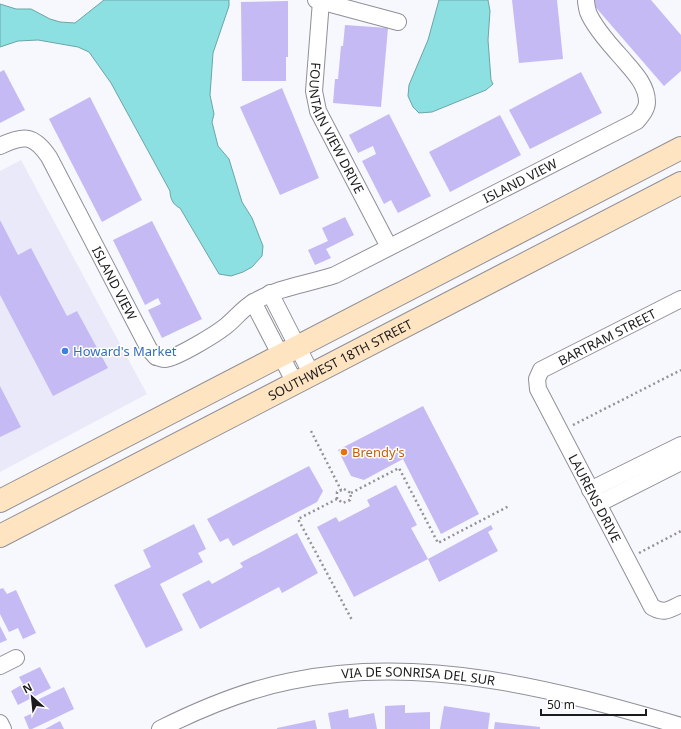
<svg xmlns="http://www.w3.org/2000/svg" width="681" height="729" viewBox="0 0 681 729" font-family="'Noto Sans',sans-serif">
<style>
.built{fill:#eae9fa}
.water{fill:#8de0e2;stroke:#6ba5a7}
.building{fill:#c6baf4}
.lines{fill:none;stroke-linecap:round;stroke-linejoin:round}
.minor-casing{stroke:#909098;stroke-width:18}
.secondary-casing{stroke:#909098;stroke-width:24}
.path{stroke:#929297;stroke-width:2.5;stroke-dasharray:2 3;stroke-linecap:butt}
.minor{stroke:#fff;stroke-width:16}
.secondary{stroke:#ffe4c1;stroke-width:22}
.shop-dot{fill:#3f7fe0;stroke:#fff;stroke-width:1.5}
.food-dot{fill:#e8710a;stroke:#fff;stroke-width:1.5}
.labels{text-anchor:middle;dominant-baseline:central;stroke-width:3;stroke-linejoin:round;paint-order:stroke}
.street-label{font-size:13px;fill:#1b1b1e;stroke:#fff}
.shop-label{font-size:13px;fill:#366cbe;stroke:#fff;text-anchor:start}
.food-label{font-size:13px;fill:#c56008;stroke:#fff;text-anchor:start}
</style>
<rect width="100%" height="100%" fill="#f7f7fe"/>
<path class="built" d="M21 160 147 394 0 472V171Z"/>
<g class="water">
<path d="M104 0H229V6L213 53 210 95 214 114 212 122 218 146 229 159 242 202 252 218 263 246 262 256 252 267 243 272 231 276 219 274 180 208C173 205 170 198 170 191L111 83 89 52 78 47 38 40 18 41 0 47V4L16 9H31L50 19 60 22 75 23Z"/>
<path d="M439 0H488L490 11 488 40 491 80 493 84 486 90 432 112 419 113 413 107 408 96 409 85 428 40Z"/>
</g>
<g class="building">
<path d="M512 0H557L563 59 519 63Z"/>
<path d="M595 0H651L681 35V71L664 86 592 3Z"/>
<path d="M288 1V57H286V81H242L241 2Z"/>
<path d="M345 25 388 28 381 107 333 103 335 79H338L341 46H343Z"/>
<path d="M4 70 25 110 0 123V72Z"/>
<path d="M581 72 602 113 530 149 509 110Z"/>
<path d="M282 88 319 178 280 195 240 107Z"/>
<path d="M90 97 142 200 102 222 49 119Z"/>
<path d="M389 114 431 196 398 213 391 200 384 204 362 161 376 154 373 146 358 153 349 135Z"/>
<path d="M500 115 521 155 450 192 429 152Z"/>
<path d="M345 217 354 235 326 249 331 258 315 265 308 250 328 241 322 228Z"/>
<path d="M0 220 18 255 31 248 67 316 77 311 108 368 53 396 0 295Z"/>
<path d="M152 221 202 319 162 338 148 310 161 304 158 298 145 305 113 240Z"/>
<path d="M0 386 21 427 0 437Z"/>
<path d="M423 406 479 514 441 534 403 459 364 480 351 476 338 450Z"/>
<path d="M309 466 323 491 317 502 233 546 228 538 220 542 207 519Z"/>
<path d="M396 485 417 525 411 528 428 559 354 597 317 527 336 517 339 522 370 506 367 500Z"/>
<path d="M194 524 206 549 198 553 203 562 160 584 183 630 146 648 114 585 151 567 143 550Z"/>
<path d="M491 525 493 529 488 532 498 551 439 582 428 559Z"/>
<path d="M297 533 318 573 282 593 279 587 200 629 182 594 209 580 212 584 243 567 240 563Z"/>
<path d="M3 588 7 594 16 590 36 633 23 639 18 628 9 632 0 614V589Z"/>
<path d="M0 626 7 640 0 643Z"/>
<path d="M40 667 51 688 18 705 11 691 23 684 19 677Z"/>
<path d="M64 687 74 709 32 729H29L24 717 35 712 31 703Z"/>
<path d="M405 705V713L430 712V729H385V706Z"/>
<path d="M444 706 490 713 488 729H440Z"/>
<path d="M348 709 349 718 374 713 377 729H331L328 713Z"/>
<path d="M315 720 317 729H277V728Z"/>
<path d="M60 721 64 729H45Z"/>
<path d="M495 722 540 727V729H494Z"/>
</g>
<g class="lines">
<g class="minor-casing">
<g id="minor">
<path d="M316 0 398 22"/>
<path id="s1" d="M321 1 314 91 318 111 389 247"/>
<path id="s2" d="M0 146C24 134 34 135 49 157L149 349 156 357C158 357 162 359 165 359 177 358 216 334 226 326 236 318 243 308 254 302 278 287 308 284 335 275L637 121C642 115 647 109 647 102 647 84 632 70 621 57 611 46 593 25 588 12 587 8 586 4 586 0"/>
<path d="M270 293 312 375"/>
<path id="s3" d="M681 299 541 370 537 379 538 389 652 607C664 614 669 610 681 604"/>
<path d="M253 302 295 383"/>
<path d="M590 490 681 445"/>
<path d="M598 504 681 462"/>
<path d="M0 666 16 658"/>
<path d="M0 723 3 729"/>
<path id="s4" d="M160 729C202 708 245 690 291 681 422 654 555 689 681 726"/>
</g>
</g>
<g class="secondary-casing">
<g id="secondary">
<path d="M0 501 681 148"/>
<path id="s5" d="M0 536 681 183"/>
</g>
</g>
<g class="path">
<path d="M573 425 681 370"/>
<path d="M311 431 341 490"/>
<path d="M344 489 351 493 350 500 343 503 337 499V492Z"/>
<path d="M351 493 399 468 438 543 509 506"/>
<path d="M337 499 298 519 352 620"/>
<path d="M639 553 681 531"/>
</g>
<use href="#minor" class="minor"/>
<use href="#secondary" class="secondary"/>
</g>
<circle class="shop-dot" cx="65" cy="351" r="4"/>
<circle class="food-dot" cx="344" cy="452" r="4"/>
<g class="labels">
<g class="street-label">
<text stroke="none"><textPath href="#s1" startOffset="132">FOUNTAIN VIEW DRIVE</textPath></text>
<text stroke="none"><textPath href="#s2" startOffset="694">ISLAND VIEW</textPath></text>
<text stroke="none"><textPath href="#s2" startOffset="200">ISLAND VIEW</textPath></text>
<text transform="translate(607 337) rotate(-27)">BARTRAM STREET</text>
<text stroke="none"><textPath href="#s5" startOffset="383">SOUTHWEST 18TH STREET</textPath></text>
<text stroke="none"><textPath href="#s3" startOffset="300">LAURENS DRIVE</textPath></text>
<text stroke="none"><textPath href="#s4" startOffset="268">VIA DE SONRISA DEL SUR</textPath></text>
</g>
<g class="shop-label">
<text x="73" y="351">Howard's Market</text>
</g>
<g class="food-label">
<text x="352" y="452">Brendy's</text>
</g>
</g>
<g transform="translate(32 697) rotate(333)" stroke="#ffffff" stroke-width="3" paint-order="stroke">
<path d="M0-3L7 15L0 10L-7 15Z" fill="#1b1b1e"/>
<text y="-6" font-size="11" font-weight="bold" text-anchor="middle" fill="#1b1b1e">N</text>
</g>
<path d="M541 709v6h105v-6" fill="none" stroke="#1b1b1e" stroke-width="2"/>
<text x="547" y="709" font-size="12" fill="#1b1b1e" stroke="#ffffff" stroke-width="3" paint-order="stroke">50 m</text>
</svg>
